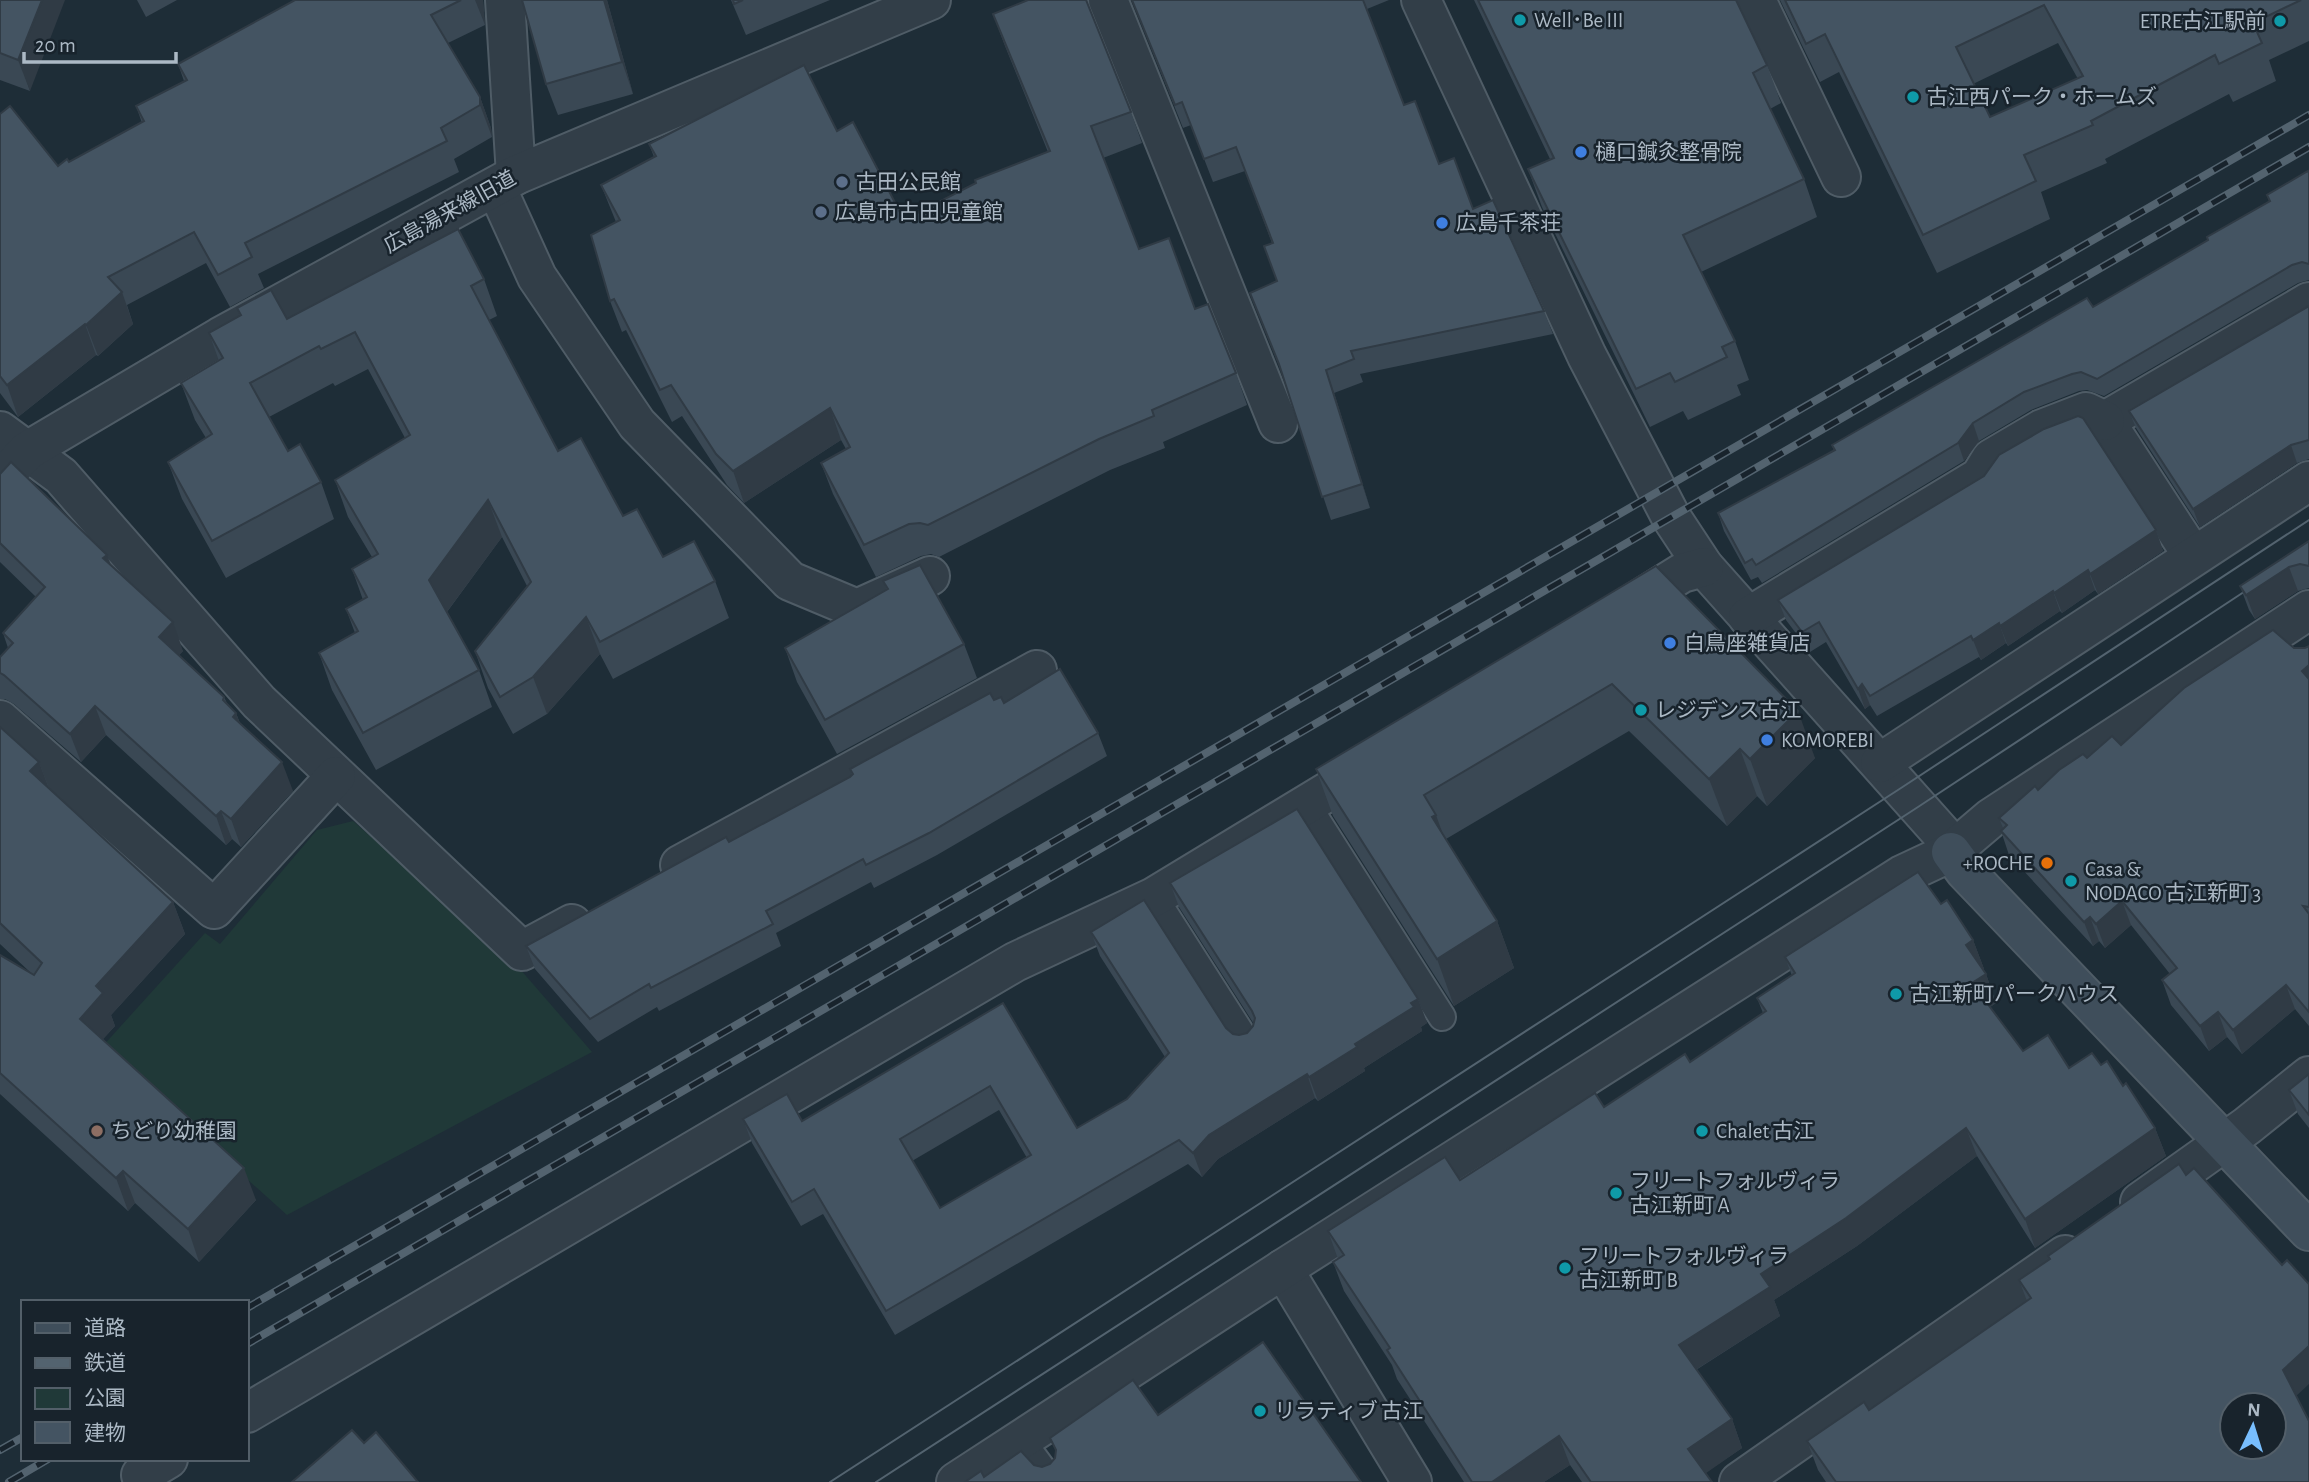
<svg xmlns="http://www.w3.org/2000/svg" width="2309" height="1482" viewBox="0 0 2309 1482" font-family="'Alegreya Sans','Noto Sans JP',sans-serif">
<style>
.green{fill:#203938}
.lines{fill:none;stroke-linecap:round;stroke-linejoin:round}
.lane-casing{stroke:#4f5c66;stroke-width:30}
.street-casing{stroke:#4f5c66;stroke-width:42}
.secondary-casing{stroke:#4f5c66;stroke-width:42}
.lane{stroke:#323e48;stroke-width:26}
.street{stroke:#323e48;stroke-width:38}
.secondary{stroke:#3f4e5b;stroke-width:38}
.tram{stroke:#53636f;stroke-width:2}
.rail-casing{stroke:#53636f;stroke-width:8}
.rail{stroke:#18232c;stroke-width:5;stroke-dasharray:16;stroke-linecap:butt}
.wall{fill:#3a4854;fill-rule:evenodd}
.shaded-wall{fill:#303b45}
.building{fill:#445462;stroke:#303b45;stroke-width:2;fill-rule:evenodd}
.culture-dot{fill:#0f9aa8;stroke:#18232c;stroke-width:2.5}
.shop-dot{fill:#3f7fe0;stroke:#18232c;stroke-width:2.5}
.service-dot{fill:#5c6f8a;stroke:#18232c;stroke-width:2.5}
.food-dot{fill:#e8710a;stroke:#18232c;stroke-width:2.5}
.education-dot{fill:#8d6e63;stroke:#18232c;stroke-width:2.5}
.labels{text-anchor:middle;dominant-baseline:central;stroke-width:5;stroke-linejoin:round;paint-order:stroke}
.poi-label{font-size:21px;fill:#acb9c5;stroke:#18232c;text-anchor:start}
.street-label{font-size:21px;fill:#acb9c5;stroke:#18232c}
</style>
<rect width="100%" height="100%" fill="#1e2d37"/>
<path class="green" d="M353 821 513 961 592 1052 287 1215 101 1048 205 933 220 944 317 830Z"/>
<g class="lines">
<g class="lane-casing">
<g id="lane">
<path d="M1307 805 1442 1017"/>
<path d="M1154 897 1248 1044"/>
<path d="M1021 1440 1052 1482"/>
</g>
</g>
<g class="street-casing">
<g id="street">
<path d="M505 0 516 175"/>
<path d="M1108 0 1278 423"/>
<path d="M1421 0 1587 356 1671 517 1704 567 1944 836 1951 852"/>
<path d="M1756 0 1841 177"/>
<path d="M496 187 537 277 637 424 790 581 857 609 930 576"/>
<path d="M0 431 61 476 259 702 522 951 572 924"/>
<path d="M0 481 27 451 220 337 516 175 931 0"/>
<path d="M2193 556 2105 421 2309 302"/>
<path d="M1626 608 1682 573 1704 567"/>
<path d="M1748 617 1980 477 1991 459 2042 429 2086 412 2105 421"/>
<path d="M0 720 214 909 336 776"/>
<path d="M1880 763 2309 481"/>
<path d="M680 865 1037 670"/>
<path d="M2140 1202 2247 1126 2309 1076"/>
<path d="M1283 1269 1412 1482"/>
<path d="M247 1413 1015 962 1154 897 1370 766"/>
<path d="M141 1475 168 1459"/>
<path d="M956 1482 1283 1269 1902 875 1951 852 1991 818 2309 610"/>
<path d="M1739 1482 2065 1255"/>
</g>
</g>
<g class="secondary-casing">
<path id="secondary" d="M1951 852 1965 871 2309 1231"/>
</g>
<use href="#lane" class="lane"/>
<use href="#street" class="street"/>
<use href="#secondary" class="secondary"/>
<g class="tram">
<path d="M830 1482 1901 788 2309 520"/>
<path d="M876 1482 1918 807 2259 582"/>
</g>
<g class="rail-casing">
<g id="rail">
<path d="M247 1308 2309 115"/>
<path d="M247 1344 2309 147"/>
<path d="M0 1450 23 1437"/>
<path d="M9 1482 48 1459"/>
</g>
</g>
<use href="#rail" class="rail"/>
</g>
<g class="wall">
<path d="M0 0 30 91 0 80Z"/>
<path d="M137 0H177L146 17Z"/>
<path d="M295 0H483L485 25 448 43 480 97 491 128 492 137 454 159 459 172 258 274 264 288 230 307 206 263 127 305 133 324 98 356 96 355 18 417 0 393V114L58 166 69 162 142 123 136 106 184 81 178 64Z"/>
<path d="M607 0 633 94 558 115 546 84Z"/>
<path d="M731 0H830L746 35Z"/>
<path d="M1132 0H1389L1367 9 1404 105 1439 164 1473 209 1544 311 1553 334 1360 374 1363 382 1334 393 1370 508 1331 520 1283 376 1250 293 1277 281 1264 246 1272 243 1245 171 1213 182 1191 125 1183 128Z"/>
<path d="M1474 0H1736L1767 65 1781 103 1770 109 1804 179 1817 217 1701 272 1735 341 1749 380 1737 385 1741 395 1688 420 1683 411 1650 427 1542 207 1528 169 1550 159Z"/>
<path d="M1780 0H2309V41L2269 60 2276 81 2233 102 2229 94 2105 159 2107 163 2041 192 2050 219 1937 273 1839 72 1820 82ZM2058 43 2078 79 1990 117 1973 84Z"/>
<path d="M993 14 1131 112 1142 143 1103 158 1139 249 1195 309 1236 373 1247 405 1163 442 1165 448 1110 470 939 557 931 554 921 556 876 577 833 494 821 463 846 449 841 440 744 503 727 485 682 416 672 422 626 330 622 332 610 301 616 222 601 185 654 157 649 144 837 131 904 220 1048 152 1005 46Z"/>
<path d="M2309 173V280L2298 283 2104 396 2087 390 2079 391 2031 410 1979 441 1964 461 1762 583 1758 577 1751 580 1724 531 1718 513 1834 451 1832 445 2093 307 2208 240 2269 201 2267 195Z"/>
<path d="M484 279 497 316 489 320 558 451 663 557 715 581 729 618 613 679 600 654 547 714 513 734 488 688 475 651 527 586 502 537 447 612 479 670 492 707 376 770 332 690 319 653 355 633 346 609 363 600 352 569 372 557 348 517 335 480 405 438 368 369 335 386 333 383 269 417 288 451 321 482 334 519 226 578 182 499 168 462 206 438 195 420 181 383 219 361 209 333 240 316 237 308 287 319Z"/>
<path d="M2309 306V459L2297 463 2200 527 2136 428 2129 411Z"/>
<path d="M0 474 111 566 183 651 179 655 224 697 227 703 236 713 240 723 293 791 241 847 232 839 226 845 106 735 81 762 14 704 5 699H0V657L8 648 3 633 36 597 0 562Z"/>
<path d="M2156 530 2163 551 2098 594 2095 590 2062 613 2060 611 2008 646 2006 643 1981 660 1979 657 1877 716 1870 705 1865 709 1826 642 1810 652 1786 620 1778 600Z"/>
<path d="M2309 541V588L2298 591 2255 619 2249 610 2240 586Z"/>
<path d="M1656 566 1815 758 1767 806 1757 796 1727 826 1629 731 1446 839 1497 921 1514 968 1454 1006 1333 816 1316 769Z"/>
<path d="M883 581 964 644 977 678 837 754 797 682 785 648 887 590Z"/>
<path d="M2309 646V1026L2295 1009 2242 1054 2227 1037 2209 1051 2171 1005 2162 980 2170 974 2131 925 2105 948 2099 941 2093 946 2009 855 2001 831 2003 828 1999 818 2038 790 2087 758 2121 745 2294 648H2305Z"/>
<path d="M994 700 1004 703 1098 733 1107 756 937 855 874 888 871 882 776 933 781 946 659 1011 657 1007 598 1042 535 969 526 946 729 842 850 777 852 775 850 769Z"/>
<path d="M0 727 39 762 49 788 173 902 185 934 111 1015 115 1026 103 1039 256 1200 199 1262 135 1203 128 1211 0 1094V955L31 973 0 944Z"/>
<path d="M1170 883 1418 999 1427 1023 1421 1027 1422 1031 1364 1068 1365 1071 1318 1101 1315 1098 1218 1159 1202 1177 1188 1164 895 1335 823 1214 801 1226 752 1143 743 1119 802 1121 1003 1003 1077 1128 1127 1099 1165 1057 1100 956 1091 932 1233 1034 1239 1035 1247 1033 1253 1026 1254 1024 1179 907ZM999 1110 1027 1158 940 1208 912 1161Z"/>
<path d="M1941 904 1973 940 1984 969H1983L1986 974 1996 1003 1990 1007 2023 1051 2069 1068 2101 1065 2123 1086 2155 1128 2166 1156 2035 1248 1977 1156 1857 1246 1774 1300 1780 1316 1696 1370 1732 1419 1742 1448 1705 1473 1712 1482H1582L1570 1465 1544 1482H1464L1397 1379 1392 1365 1344 1291 1333 1262 1338 1259 1328 1231 1460 1180 1690 1062 1763 1013 1757 998 1792 976 1785 957Z"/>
<path d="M2309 1074V1128L2298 1114 2289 1090Z"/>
<path d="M2048 1256 2296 1396 2309 1482H1826L1818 1470 1807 1441 1869 1410 2027 1301 2019 1280 2050 1259Z"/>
</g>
<g class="shaded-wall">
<path d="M42 0H65L30 91 18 60Z"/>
<path d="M475 0H483L485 25Z"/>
<path d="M604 0H607L633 94 622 62Z"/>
<path d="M480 97 491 128 492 137 480 105Z"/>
<path d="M122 292 133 324 98 356 86 325Z"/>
<path d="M85 324 96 355 18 417 7 385Z"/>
<path d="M1326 370 1334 393 1370 508 1362 484Z"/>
<path d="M830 408 841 440 744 503 733 471Z"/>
<path d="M1973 423 1979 441 1964 461 1958 443Z"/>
<path d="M2291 445 2297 463 2200 527 2193 509Z"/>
<path d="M488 500 502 537 443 617 429 580Z"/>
<path d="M2156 530 2163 551 2098 594 2090 574Z"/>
<path d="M107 555 118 583 103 558Z"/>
<path d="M2289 567 2298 591 2255 619 2246 595Z"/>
<path d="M2088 570 2095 590 2062 613 2054 593Z"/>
<path d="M2053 591 2060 611 2008 646 2000 626Z"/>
<path d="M586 617 600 654 547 714 533 677Z"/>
<path d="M173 622 183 651 169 666 159 637Z"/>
<path d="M1999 623 2006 643 1981 660 1973 640Z"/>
<path d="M2309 665V690L2302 671Z"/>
<path d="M1862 684 1870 705 1865 709 1858 689Z"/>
<path d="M95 706 106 735 81 762 70 734Z"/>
<path d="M1798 711 1815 758 1767 806 1750 759Z"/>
<path d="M236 713 246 741 233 717Z"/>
<path d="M1740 749 1757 796 1727 826 1709 779Z"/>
<path d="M39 762 51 794 30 771Z"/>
<path d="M282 762 293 791 241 847 231 819Z"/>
<path d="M221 811 232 839 226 845 216 816Z"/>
<path d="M1436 815 1453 862 1432 817Z"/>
<path d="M2122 901 2131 925 2105 948 2096 924Z"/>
<path d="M173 902 185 934 111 1015 115 1026 92 1051 80 1019 96 986Z"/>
<path d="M2090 917 2099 941 2093 946 2084 922Z"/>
<path d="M1497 921 1514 968 1454 1006 1437 959Z"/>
<path d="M1973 940 1984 969 1977 973 1966 945Z"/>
<path d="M1986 974 1996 1003 1983 1012 1972 983Z"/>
<path d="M2286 985 2295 1009 2242 1054 2233 1030Z"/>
<path d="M1418 999 1427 1023 1421 1027 1422 1031 1364 1068 1365 1071 1318 1101 1309 1077Z"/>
<path d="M2218 1012 2227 1037 2209 1051 2200 1026Z"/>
<path d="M1307 1074 1315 1098 1218 1159 1202 1177 1193 1153 1209 1135Z"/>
<path d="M1966 1128 1977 1156 1857 1246 1774 1300 1780 1316 1689 1374 1679 1345 1761 1274Z"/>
<path d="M2155 1128 2166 1156 2035 1248 2025 1219Z"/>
<path d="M244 1168 256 1200 199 1262 188 1229Z"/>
<path d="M123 1171 135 1203 128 1211 116 1178Z"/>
<path d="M2309 1346V1384L2293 1399 2283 1370Z"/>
<path d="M1732 1419 1742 1448 1699 1478 1688 1449Z"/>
<path d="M1559 1436 1570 1465 1544 1482H1492Z"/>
</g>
<g class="building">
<path d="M0 0H42L18 60 0 53Z"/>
<path d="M295 0H461L431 15 480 97V105L441 128 447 141 245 243 252 257 218 275 194 232 108 277 122 292 86 325 85 324 7 385 0 376V114L10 106 58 166 67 159 69 162 144 121 136 106 187 80 178 64Z"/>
<path d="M522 0H604L622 62 546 84Z"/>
<path d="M733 0H743L734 4Z"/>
<path d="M1028 0H1086L1131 112 1091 126 1139 249 1169 238 1195 309 1208 304 1236 373 1152 410 1154 416 1099 439 928 525 920 523 909 524 864 545 821 463 850 447 830 408 733 471 716 454 671 385 660 390 614 299 610 301 591 235 620 220 601 185 656 156 649 144 804 65 837 131 853 122 904 220 976 183 975 180 1050 151 993 14Z"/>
<path d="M1132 0H1363L1404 105 1415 101 1439 164 1454 158 1473 209 1493 200 1544 311 1351 351 1354 359 1326 370 1362 484 1322 497 1279 364 1250 293 1277 281 1264 246 1273 243 1236 147 1204 159 1182 102 1175 105Z"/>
<path d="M1478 0H1736L1767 65 1753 73 1804 179 1683 235 1735 341 1722 347 1727 357 1675 382 1670 373 1636 389 1528 169 1554 158Z"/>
<path d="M1785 0H2301L2253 23 2262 43 2219 64 2215 55 2091 121 2093 125 2024 155 2036 181 1923 235 1825 34 1806 44ZM2044 5 2083 76 1990 117 1956 47Z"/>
<path d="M2308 171 2309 173V264L2302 262 2292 265 2097 379 2081 372 2072 374 2024 392 1973 423 1958 443 1756 565 1752 559 1745 563 1718 513 1835 450 1832 445 2087 298 2093 307 2208 240 2207 237 2270 201 2267 195Z"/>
<path d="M458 229 484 279 471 286 558 451 581 438 623 516 637 509 663 557 694 541 715 581 600 642 586 617 533 677 500 697 475 651 531 582 488 500 429 580 479 670 363 733 319 653 358 631 346 609 367 597 352 569 378 554 335 480 410 435 355 332 321 349 319 346 250 383 288 451 300 444 321 482 212 541 168 462 212 434 181 383 223 358 209 333 241 315 237 308 271 290 287 319Z"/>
<path d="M2309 306V440L2291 445 2193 509 2129 411Z"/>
<path d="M2078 416 2083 418 2156 530 2090 574 2088 570 2054 593 2053 591 2000 626 1999 623 1973 640 1971 636 1870 696 1862 684 1858 689 1819 622 1802 632 1778 600 1984 476 1999 455 2044 429Z"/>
<path d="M11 462 107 555 103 558 173 622 159 637 224 697 223 700 236 713 233 717 282 762 231 819 221 811 216 816 95 706 70 734 4 675 0 673V657L13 643 3 633 45 587 0 543V474Z"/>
<path d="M2309 541V566L2300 564 2289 567 2246 595 2240 586Z"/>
<path d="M920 565 964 644 825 720 785 648 888 589 883 581Z"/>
<path d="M1656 566 1798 711 1750 759 1740 749 1709 779 1612 684 1424 795 1436 815 1432 817 1497 921 1437 959 1316 769Z"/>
<path d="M2273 630 2294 648H2305L2309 646V665L2302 671 2309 679V907L2303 906 2309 914V1012L2286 985 2233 1030 2218 1012 2200 1026 2162 980 2177 968 2122 901 2096 924 2090 917 2084 922 2001 831 2007 825 1999 818 2035 786 2038 790 2059 770 2083 754 2087 758 2112 736 2121 745 2184 688Z"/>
<path d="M1060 669 1098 733 929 833 866 865 863 859 766 911 773 924 651 988 649 984 590 1019 526 946 726 837 729 842 850 777 853 774 850 769 990 693 994 700 1001 697 1004 703Z"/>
<path d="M0 727 39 762 30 771 173 902 96 986 103 993 80 1019 244 1168 188 1229 123 1171 116 1178 0 1073V955L34 975 42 963 0 923Z"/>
<path d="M1297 809 1418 999 1411 1003 1414 1007 1355 1044 1357 1047 1309 1077 1307 1074 1209 1135 1193 1153 1179 1140 886 1311 814 1189 792 1202 743 1119 787 1094 802 1121 1003 1003 1077 1128 1127 1099 1169 1053 1091 932 1144 900 1226 1028 1233 1034 1239 1035 1247 1033 1253 1026 1255 1018 1252 1011 1170 883ZM990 1086 1031 1155 940 1208 900 1139Z"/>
<path d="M1918 872 1941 904 1947 900 1973 940 1966 945 1986 974 1972 983 2023 1051 2048 1035 2069 1068 2092 1053 2101 1065 2107 1061 2123 1086 2126 1083 2155 1128 2025 1219 1966 1128 1846 1218 1761 1274 1770 1287 1679 1345 1732 1419 1688 1449 1712 1482H1591L1559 1436 1492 1482H1472L1387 1350 1390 1348 1333 1262 1344 1255 1328 1231 1445 1157 1460 1180 1595 1093 1604 1107 1685 1054 1690 1062 1766 1011 1757 998 1795 973 1785 957Z"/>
<path d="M2309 1074V1115L2289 1090Z"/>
<path d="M2179 1164 2186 1175 2194 1168 2282 1265 2287 1260 2309 1284V1346L2283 1370 2309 1421V1482H1836L1807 1441 1864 1402 1869 1410 2031 1298 2019 1280 2050 1259 2048 1256ZM2232 1405H2274V1447H2232Z"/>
<path d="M1263 1342 1361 1482H965L981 1471 984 1477 1021 1451 1034 1465 1042 1467 1050 1464 1055 1458 1056 1450 1050 1438 1133 1380 1158 1415Z"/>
<path d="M352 1430 364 1443 376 1432 418 1482H292Z"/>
</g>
<g class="culture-dot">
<circle cx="1520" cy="20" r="7"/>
<circle cx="2280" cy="21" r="7"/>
<circle cx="1913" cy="97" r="7"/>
<circle cx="1641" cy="710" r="7"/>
<circle cx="2071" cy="881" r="7"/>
<circle cx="1896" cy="994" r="7"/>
<circle cx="1702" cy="1131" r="7"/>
<circle cx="1616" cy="1193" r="7"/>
<circle cx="1565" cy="1268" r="7"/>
<circle cx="1260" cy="1411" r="7"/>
</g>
<g class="shop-dot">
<circle cx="1581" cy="152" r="7"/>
<circle cx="1442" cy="223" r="7"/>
<circle cx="1670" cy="643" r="7"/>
<circle cx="1767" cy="740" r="7"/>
</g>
<g class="service-dot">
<circle cx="842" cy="182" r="7"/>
<circle cx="821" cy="212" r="7"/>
</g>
<circle class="food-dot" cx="2047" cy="863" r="7"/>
<circle class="education-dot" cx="97" cy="1131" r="7"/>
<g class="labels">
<g class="poi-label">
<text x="1534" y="20">Well･Be III</text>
<text x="2266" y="21" text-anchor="end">ETRE古江駅前</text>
<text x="1927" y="97">古江西パーク・ホームズ</text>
<text x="1595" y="152">樋口鍼灸整骨院</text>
<text x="856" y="182">古田公民館</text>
<text x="835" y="212">広島市古田児童館</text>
<text x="1456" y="223">広島千茶荘</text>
<text x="1684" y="643">白鳥座雑貨店</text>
<text x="1655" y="710">レジデンス古江</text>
<text x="1781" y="740">KOMOREBI</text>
<text x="2033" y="863" text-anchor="end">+ROCHE</text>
<text x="2085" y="869">Casa &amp;<tspan x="2085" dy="24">NODACO 古江新町 3</tspan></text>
<text x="1910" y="994">古江新町パークハウス</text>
<text x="111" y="1131">ちどり幼稚園</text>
<text x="1716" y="1131">Chalet 古江</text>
<text x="1630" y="1181">フリートフォルヴィラ<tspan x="1630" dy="24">古江新町 A</tspan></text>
<text x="1579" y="1256">フリートフォルヴィラ<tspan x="1579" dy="24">古江新町 B</tspan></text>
<text x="1274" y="1411">リラティブ 古江</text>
</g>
<g class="street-label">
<text transform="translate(450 212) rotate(-29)">広島湯来線旧道</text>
</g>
</g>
<rect x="21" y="1300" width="228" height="161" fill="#18232c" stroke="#535f69" stroke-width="2"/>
<rect x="35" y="1323" width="35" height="10" fill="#3f4e5b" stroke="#535f69" stroke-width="2"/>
<text x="84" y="1335" font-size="21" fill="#acb9c5">道路</text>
<rect x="35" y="1358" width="35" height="10" fill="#53636f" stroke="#535f69" stroke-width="2"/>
<text x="84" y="1370" font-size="21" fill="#acb9c5">鉄道</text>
<rect x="35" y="1388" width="35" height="21" fill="#203938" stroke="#535f69" stroke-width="2"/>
<text x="84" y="1405" font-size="21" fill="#acb9c5">公園</text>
<rect x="35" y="1422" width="35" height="21" fill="#445462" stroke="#535f69" stroke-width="2"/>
<text x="84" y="1440" font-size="21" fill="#acb9c5">建物</text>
<g transform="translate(2253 1426) rotate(4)"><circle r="33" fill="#18232c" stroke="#535f69" stroke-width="2"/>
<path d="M0-5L12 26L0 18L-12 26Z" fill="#78befe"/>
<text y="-10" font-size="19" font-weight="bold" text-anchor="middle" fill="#acb9c5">N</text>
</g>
<path d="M24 52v10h152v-10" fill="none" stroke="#acb9c5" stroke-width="3.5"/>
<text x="35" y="52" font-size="21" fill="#acb9c5" stroke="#18232c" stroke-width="5" paint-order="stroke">20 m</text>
</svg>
